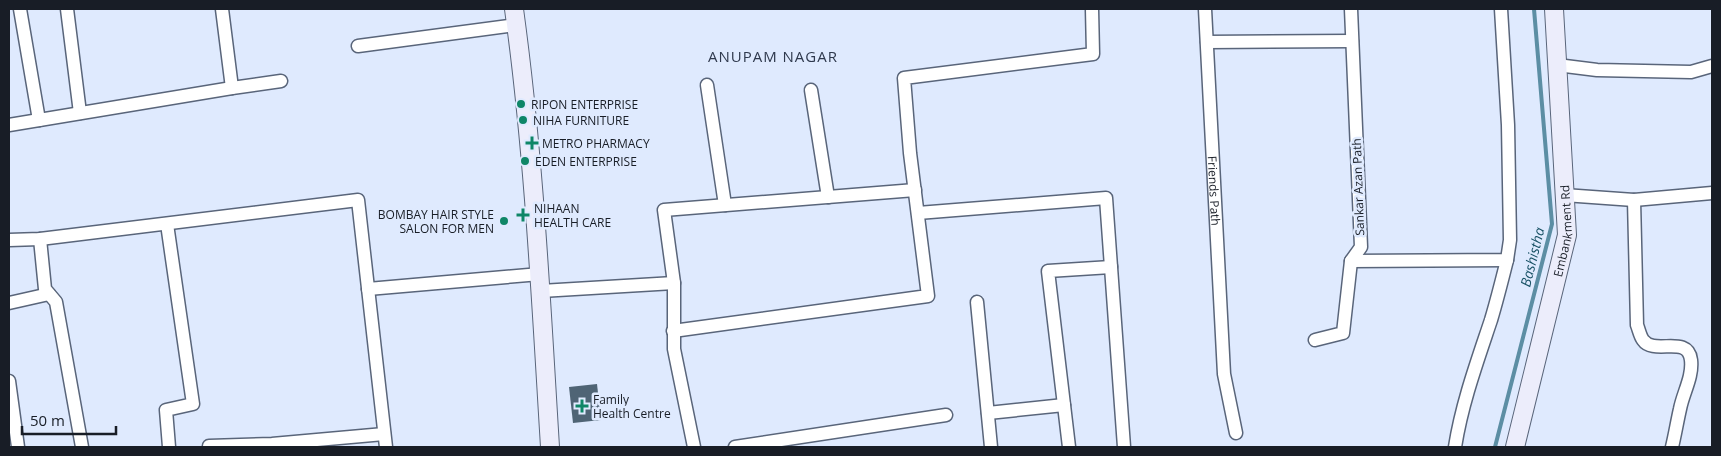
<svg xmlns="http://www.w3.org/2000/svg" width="1721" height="456" viewBox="0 0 1721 456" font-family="'Open Sans',sans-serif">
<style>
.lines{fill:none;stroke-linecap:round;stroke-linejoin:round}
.stream{stroke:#5c8ea4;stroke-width:4}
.building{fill:#4f6475}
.street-casing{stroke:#59657a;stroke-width:15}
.secondary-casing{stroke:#59657a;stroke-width:20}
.street{stroke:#fff;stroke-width:12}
.secondary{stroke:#ecedfb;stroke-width:18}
.poi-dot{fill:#0f8667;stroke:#dfeafe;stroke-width:2}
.labels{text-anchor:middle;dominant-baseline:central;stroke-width:5;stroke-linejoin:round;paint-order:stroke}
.poi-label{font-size:12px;fill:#181d26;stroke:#dfeafe;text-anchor:start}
.street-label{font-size:12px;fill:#181d26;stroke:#dfeafe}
.water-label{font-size:14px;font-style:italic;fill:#195266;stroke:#dfeafe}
.quarter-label{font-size:15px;letter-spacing:1px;fill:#2f394d;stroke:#dfeafe}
</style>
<rect width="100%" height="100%" fill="#dfeafe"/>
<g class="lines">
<path class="stream" d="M1495 447 1552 224 1534 9"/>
</g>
<path class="building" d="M597 384 601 420 573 423 569 387Z"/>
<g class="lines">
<g class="street-casing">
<g id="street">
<path d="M20 9 39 120"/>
<path d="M67 9 80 113"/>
<path d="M222 9 232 88"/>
<path id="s1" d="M1205 9 1224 374 1236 433"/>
<path d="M1207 42 1352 41"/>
<path d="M358 46 516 25"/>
<path d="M1557 65 1597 70 1691 72 1712 66"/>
<path d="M707 85 725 205"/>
<path d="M811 90 828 197"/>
<path d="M9 125 232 88 281 81"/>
<path d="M1564 195 1634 200 1712 193"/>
<path d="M1634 200 1637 325C1639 330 1640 336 1643 340 1654 356 1688 334 1691 360 1693 377 1683 393 1680 409 1677 422 1675 435 1672 447"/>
<path d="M918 213 1106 198 1124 447"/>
<path d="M167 224 193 404 166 410 169 447"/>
<path d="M40 239 45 289 56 302 82 447"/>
<path d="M9 240 40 239 358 200 386 447"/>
<path d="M1351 261 1507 260 1510 240 1508 125 1501 9"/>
<path d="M368 289 540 274"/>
<path d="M541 291 674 283"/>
<path d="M977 302 991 447"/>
<path d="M9 303 49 294"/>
<path d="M673 331 928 296 910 153 904 78 1093 54 1092 9"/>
<path d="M1315 340 1343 333 1351 261 1361 247 1351 9"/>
<path d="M9 381 18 447"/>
<path d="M988 413 1064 405"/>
<path d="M209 447V446L272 444 384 434"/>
<path d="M694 447 674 349V283L664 210 915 190"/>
<path d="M735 447 946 415"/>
<path d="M1069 447 1048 271 1111 267"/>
<path d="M1455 447C1462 403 1477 362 1491 320 1497 300 1502 280 1507 260"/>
</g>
</g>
<g class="secondary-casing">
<g id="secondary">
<path d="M514 9C534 154 541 301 550 447"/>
<path id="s2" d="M1515 447 1567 235 1554 9"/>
</g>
</g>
<use href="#street" class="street"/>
<use href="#secondary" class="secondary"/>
</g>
<g class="poi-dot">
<circle cx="521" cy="104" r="5"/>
<circle cx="523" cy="120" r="5"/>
<path d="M529.5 135.5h5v5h5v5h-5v5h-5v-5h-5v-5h5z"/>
<circle cx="525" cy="161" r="5"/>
<path d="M520.5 207.5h5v5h5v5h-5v5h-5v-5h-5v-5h5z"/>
<circle cx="504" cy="221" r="5"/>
<path d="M579.5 398.5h5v5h5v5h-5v5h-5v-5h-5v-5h5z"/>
</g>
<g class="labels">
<g class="poi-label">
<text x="531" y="104">RIPON ENTERPRISE</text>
<text x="533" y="120">NIHA FURNITURE</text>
<text x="542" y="143">METRO PHARMACY</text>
<text x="535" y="161">EDEN ENTERPRISE</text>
<text x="534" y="208">NIHAAN<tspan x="534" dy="14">HEALTH CARE</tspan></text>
<text x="494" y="214" text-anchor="end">BOMBAY HAIR STYLE<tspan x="494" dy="14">SALON FOR MEN</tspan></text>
<text x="593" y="399">Family<tspan x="593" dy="14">Health Centre</tspan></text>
</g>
<g class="street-label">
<text transform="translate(1358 187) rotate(-92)">Sankar Azan Path</text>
<text stroke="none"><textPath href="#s1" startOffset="182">Friends Path</textPath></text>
<text stroke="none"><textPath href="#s2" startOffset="222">Embankment Rd</textPath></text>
</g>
<g class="water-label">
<text transform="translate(1532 257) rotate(-76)">Bashistha</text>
</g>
<g class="quarter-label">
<text x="773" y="56">ANUPAM NAGAR</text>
</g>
</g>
<rect width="1721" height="456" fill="none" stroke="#181d26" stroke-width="20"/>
<path d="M22 426v8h94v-8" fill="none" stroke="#181d26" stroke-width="2.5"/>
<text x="30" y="426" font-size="15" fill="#181d26" stroke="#dfeafe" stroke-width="4" paint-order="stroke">50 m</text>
</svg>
